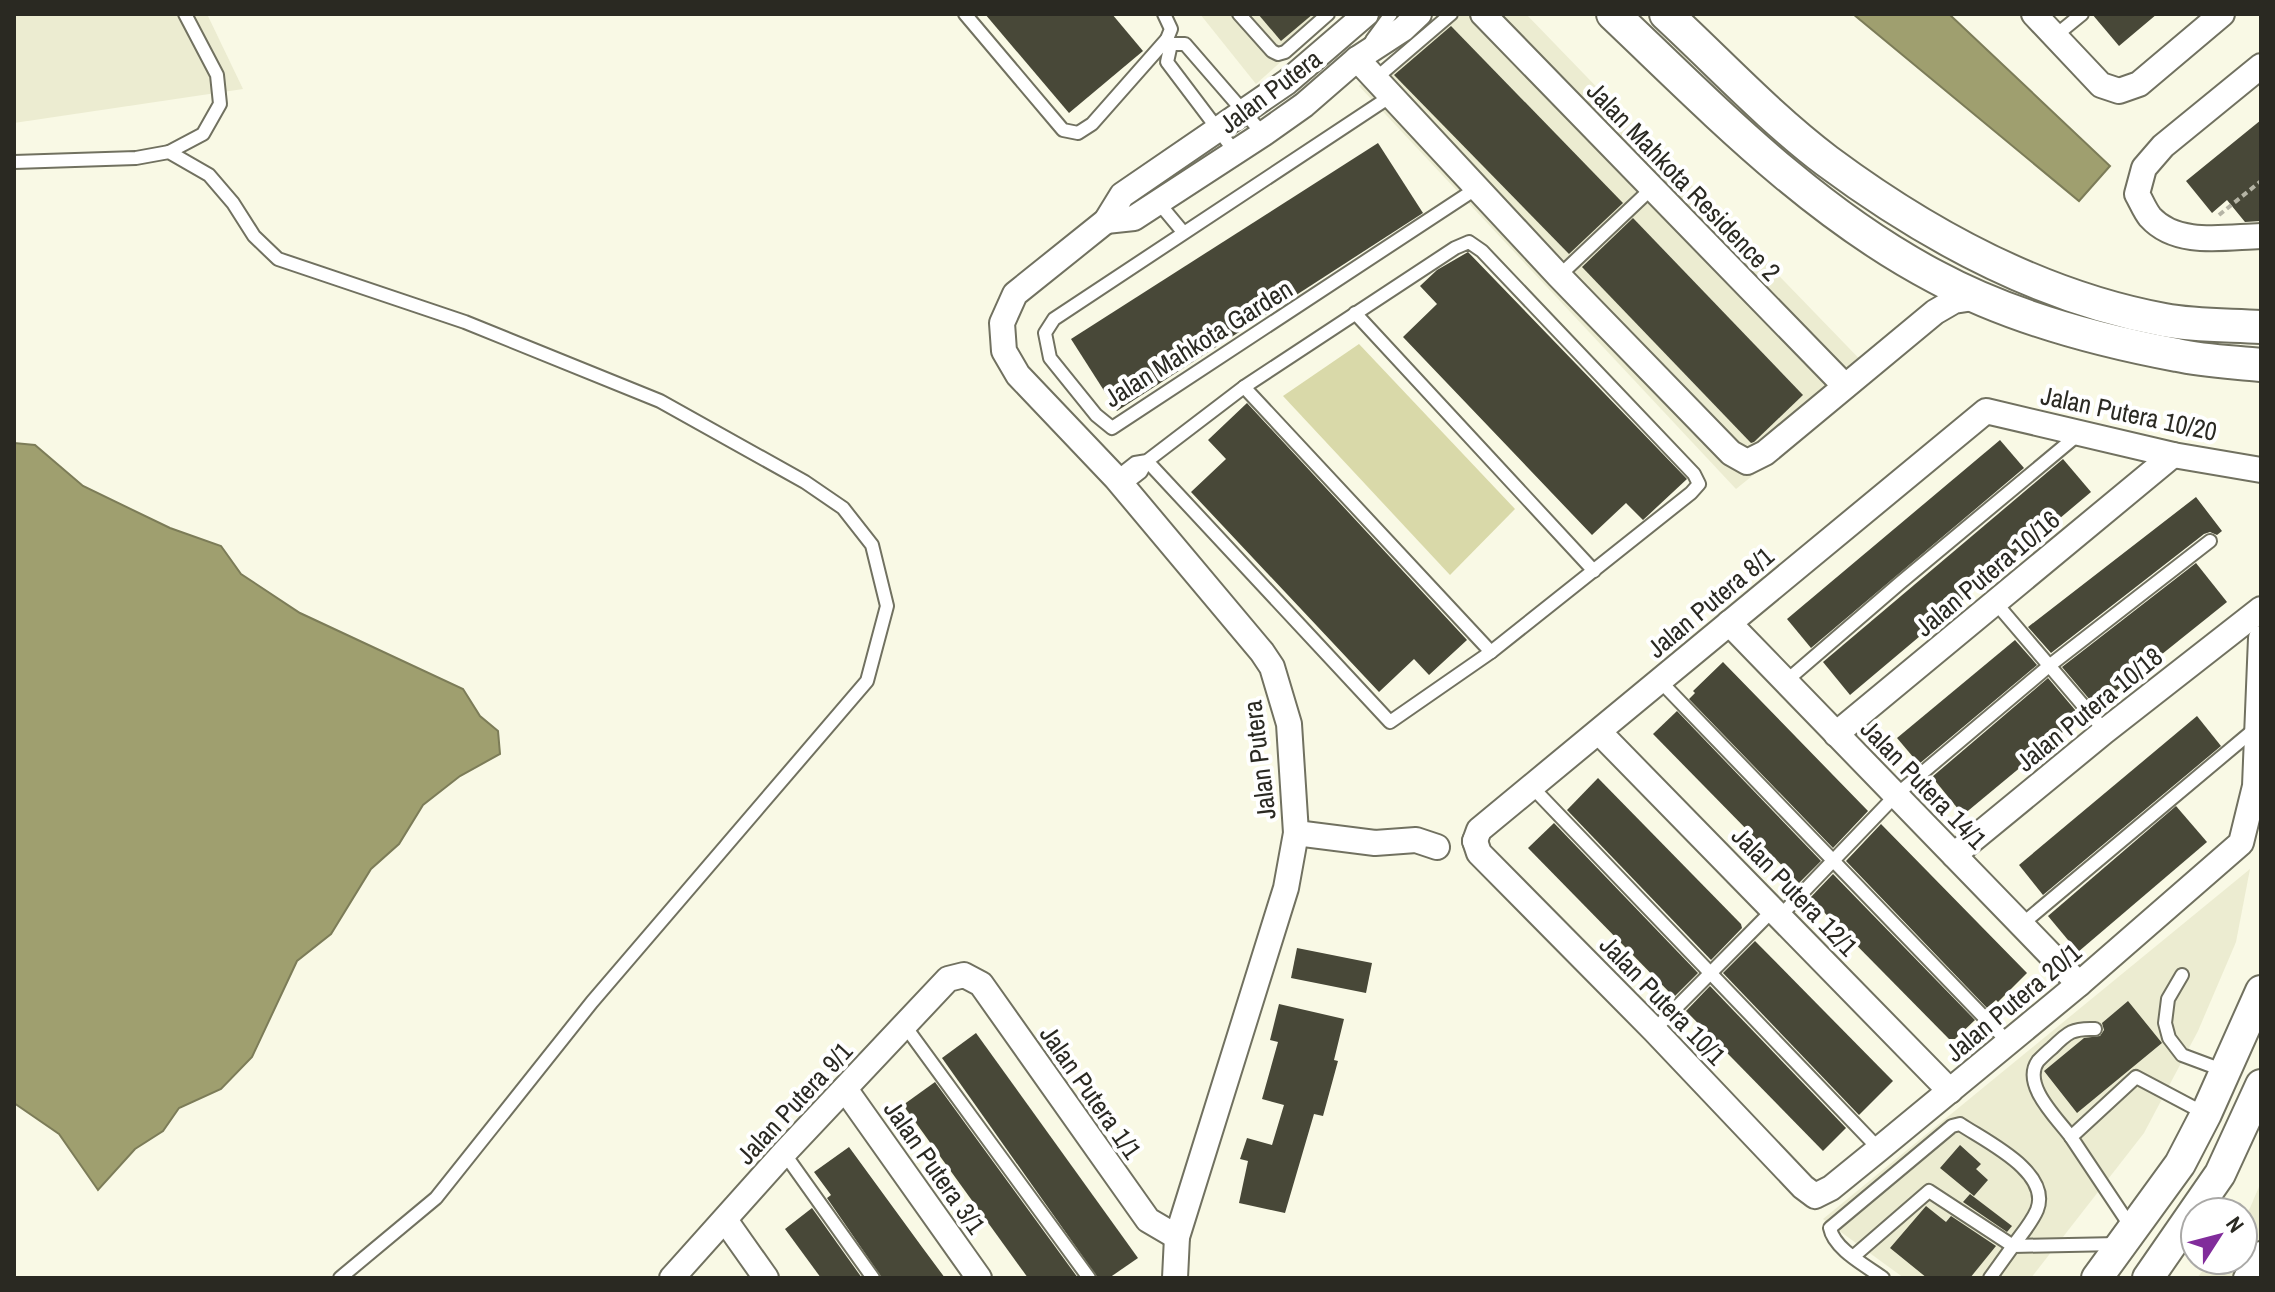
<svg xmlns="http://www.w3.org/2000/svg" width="2275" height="1292" viewBox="0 0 2275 1292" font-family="'Archivo Narrow',sans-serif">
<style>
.built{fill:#ececd1}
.green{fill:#d9d9a9}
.water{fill:#9f9f6f;stroke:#7c7c58;stroke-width:2}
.building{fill:#484838}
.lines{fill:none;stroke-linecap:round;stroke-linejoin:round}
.service-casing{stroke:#717160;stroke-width:16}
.minor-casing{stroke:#717160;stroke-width:28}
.tertiary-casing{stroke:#717160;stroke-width:34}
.secondary-casing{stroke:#717160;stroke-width:36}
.path{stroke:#b5b4a5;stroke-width:4;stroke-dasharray:6 4;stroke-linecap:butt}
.service{stroke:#fff;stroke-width:12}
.minor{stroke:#fff;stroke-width:24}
.tertiary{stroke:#fff;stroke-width:30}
.secondary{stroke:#fff;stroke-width:32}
.labels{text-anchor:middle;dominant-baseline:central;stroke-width:8;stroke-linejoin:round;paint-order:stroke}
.street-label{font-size:26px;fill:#2a2922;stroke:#fff}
</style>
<rect width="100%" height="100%" fill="#f9f9e5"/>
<g class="built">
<path d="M14 14H207L243 89 14 123Z"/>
<path d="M1200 14H1334L1256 84Z"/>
<path d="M1445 14H1526L1876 376 1736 489 1359 86Z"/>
<path d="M2250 869 2236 942 2198 1031 2144 1133 2031 1278H1904L1823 1219Z"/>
<path d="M2261 1182V1278H2197L2211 1260H2243V1218L2250 1208Z"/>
</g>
<path class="green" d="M1359 344 1515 509 1450 575 1283 396Z"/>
<g class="water">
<path d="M1853 14H1949L2110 166 2079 201Z"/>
<path d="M14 443 35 445 83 486 170 528 221 546 241 574 300 613 463 689 480 716 498 731 500 754 460 776 423 805 399 844 371 869 331 934 297 961 252 1057 221 1089 179 1108 163 1131 135 1149 98 1190 59 1134 14 1103Z"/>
</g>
<g class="building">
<path d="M985 14H1112L1143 51 1069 113Z"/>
<path d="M1258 14H1313L1281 41Z"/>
<path d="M2092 14H2157L2119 46Z"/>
<path d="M1451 26 1623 203 1569 254 1394 75Z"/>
<path d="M2261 120V221L2245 222 2227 200 2212 213 2186 181Z"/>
<path d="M1378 143 1423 213 1117 411 1071 339Z"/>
<path d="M1633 218 1803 395 1754 442 1751 443 1582 267Z"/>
<path d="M1468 252 1687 479 1643 520 1626 503 1592 535 1403 337 1437 304 1420 286 1437 270Z"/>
<path d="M1247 403 1467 640 1429 675 1414 659 1379 692 1191 492 1226 459 1208 440Z"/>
<path d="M2000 440 2024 468 1811 648 1787 619Z"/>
<path d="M2063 459 2091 492 1850 695 1823 662Z"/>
<path d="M2196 497 2222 531 2217 535 2210 532 2204 534 2051 653 2028 627Z"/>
<path d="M2196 563 2227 602 2096 707 2062 667Z"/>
<path d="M2015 640 2037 665 1919 764 1897 738Z"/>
<path d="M1723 662 1868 811 1833 848 1689 699 1695 693 1693 691Z"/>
<path d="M2048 678 2081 717 1963 815 1932 777Z"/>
<path d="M1677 711 1821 861 1799 883 1653 734Z"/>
<path d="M2197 716 2221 746 2043 895 2019 865Z"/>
<path d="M1598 778 1741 924 1742 928 1711 960 1567 810Z"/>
<path d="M2176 806 2207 842 2078 952 2048 916Z"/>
<path d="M1554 823 1698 973 1674 997 1528 848Z"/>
<path d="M1881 824 2027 973 1998 1002 1996 1000 1987 1008 1846 861Z"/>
<path d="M1833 874 1975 1020 1955 1039H1949L1810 898Z"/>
<path d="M1755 941 1893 1081 1859 1115 1723 973Z"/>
<path d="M1297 948 1372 963 1366 993 1291 978Z"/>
<path d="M1710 986 1846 1128 1823 1151 1686 1011Z"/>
<path d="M2128 1001 2162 1043 2077 1113 2044 1071 2084 1038 2100 1036 2104 1030 2102 1023Z"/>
<path d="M1279 1004 1344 1019 1334 1060 1338 1061 1323 1116 1314 1114 1285 1213 1239 1203 1248 1161 1240 1159 1247 1138 1272 1145 1284 1105 1262 1099 1278 1042 1270 1040Z"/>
<path d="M976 1033 1138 1258 1109 1278H1098L942 1058Z"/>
<path d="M935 1082 1078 1278H1028L903 1105Z"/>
<path d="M1960 1145 1981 1164 1976 1169 1988 1180 1974 1196 1940 1168Z"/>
<path d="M849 1147 922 1247 945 1278H882L827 1198 831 1195 814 1172Z"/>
<path d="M1970 1194 2012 1226 2007 1232 1963 1202Z"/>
<path d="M1926 1206 1946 1222 1951 1216 1996 1246 1970 1278H1927L1890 1248Z"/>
<path d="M812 1208 862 1278H821L785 1229Z"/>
</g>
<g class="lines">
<g class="service-casing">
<g id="service">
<path d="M965 14 1063 130 1078 133 1092 124 1167 39 1171 29 1164 14"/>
<path d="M1239 14 1272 51 1278 54 1285 52 1328 14"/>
<path d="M2055 36 2082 14"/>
<path d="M1167 39 1171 44H1185L1263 134"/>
<path d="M1372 40 1391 14"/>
<path d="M1171 44 1167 62 1235 152"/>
<path d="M1375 79 1451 14"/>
<path d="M1391 96 1054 319 1045 333 1050 358 1096 415 1112 428 1477 188"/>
<path d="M169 152 203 134 220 104 217 75 185 14"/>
<path d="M14 162 136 158 169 152 209 175 233 203 254 236 278 259 465 322 660 401 805 482 843 508 872 545 887 606 867 681 592 1002 436 1198 340 1278"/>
<path d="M1158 202 1183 232"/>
<path d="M1559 276 1651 189"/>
<path d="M1355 313 1594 571"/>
<path d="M1244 387 1491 652"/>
<path d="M1116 478 1135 463 1147 461 1244 387 1455 248 1469 242 1482 251 1694 474 1699 484 1691 493 1491 652 1390 722 1147 461"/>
<path d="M1123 486 1141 472 1147 461"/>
<path d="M1995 602 2105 731"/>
<path d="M1660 681 2008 1042"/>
<path d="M1785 682 1900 583 2080 433"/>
<path d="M1533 788 1879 1149"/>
<path d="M1780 916 1896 795 2049 666 2210 541"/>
<path d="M2021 925 2256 728"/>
<path d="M2182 975 2168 999 2165 1023 2169 1038 2182 1055 2225 1071"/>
<path d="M905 1026 1089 1278"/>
<path d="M1654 1030 1774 909"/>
<path d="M2071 1137C2058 1119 2021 1085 2038 1061 2042 1057 2047 1052 2052 1048 2068 1032 2073 1028 2095 1029"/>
<path d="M784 1153 873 1278"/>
<path d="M2131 1227 2071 1137 2136 1077 2204 1113"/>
<path d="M1854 1256 1929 1191 2013 1246C2021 1235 2032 1222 2037 1210 2052 1172 1985 1141 1960 1124L1952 1126 1830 1228C1834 1249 1865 1265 1883 1278"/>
<path d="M1990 1278 2013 1246 2118 1244"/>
</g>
</g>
<g class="minor-casing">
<g id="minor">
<path d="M1483 14 1845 386"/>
<path d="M2034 14 2101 85 2119 91 2139 84 2222 14"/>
<path d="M1357 59 1559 276 1731 453 1747 462 1765 453 1935 312 1954 301 1980 297"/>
<path d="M2261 66 2163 146 2144 168 2137 194C2141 201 2145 211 2150 217 2177 247 2225 237 2261 236"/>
<path d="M1106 221 1134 218 1263 134 1304 105 1357 59 1403 29 1419 14"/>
<path d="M1729 623 2079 984"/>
<path d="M1599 732 1950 1091"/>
<path d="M1836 734 2173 455"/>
<path d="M1296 833 1375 843 1416 840 1437 847"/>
<path d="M1475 841 1479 853 1654 1030 1803 1187 1815 1196 1831 1188 1879 1149 2079 984 2241 843 2255 786 2261 638"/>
<path d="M1475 841 1479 830 1986 411 2173 455 2261 470"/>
<path d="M1954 855 2105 731 2261 609"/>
<path d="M845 1089 979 1278"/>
<path d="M725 1220 766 1278"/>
<path d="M672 1278 784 1153 948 979 964 975 981 984 1148 1220 1177 1237"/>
<path d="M1175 1278 1177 1237 1286 888 1296 833 1289 724 1272 667 1262 652 1116 478 1018 375 1004 351 1002 323 1015 294 1106 221 1122 195 1287 82 1366 14"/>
<path d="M2246 1278 2261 1254"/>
</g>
</g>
<g class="tertiary-casing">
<g id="tertiary">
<path d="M2097 1278 2180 1164 2206 1114 2261 991"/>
<path d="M2148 1278 2220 1174 2261 1085"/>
</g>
</g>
<g class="secondary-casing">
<g id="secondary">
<path d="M1613 14C1713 109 1812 212 1936 277 2008 316 2097 340 2177 355 2204 361 2233 362 2261 365"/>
<path d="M1666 14C1719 63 1770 118 1827 161 1928 236 2040 297 2164 320 2195 326 2229 325 2261 327"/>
</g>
</g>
<path class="path" d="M2219 215 2261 181"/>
<use href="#service" class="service"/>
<use href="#minor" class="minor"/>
<use href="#tertiary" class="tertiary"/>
<use href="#secondary" class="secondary"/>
</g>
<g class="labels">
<g class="street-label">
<text transform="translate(1270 91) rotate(-37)">Jalan Putera</text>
<text transform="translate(1684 181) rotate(46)">Jalan Mahkota Residence 2</text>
<text transform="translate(1198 343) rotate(-32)">Jalan Mahkota Garden</text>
<text transform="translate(2129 413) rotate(12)">Jalan Putera 10/20</text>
<text transform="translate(1987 573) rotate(-40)">Jalan Putera 10/16</text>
<text transform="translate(1710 602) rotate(-40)">Jalan Putera 8/1</text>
<text transform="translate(2089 709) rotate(-39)">Jalan Putera 10/18</text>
<text transform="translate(1259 760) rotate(-97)">Jalan Putera</text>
<text transform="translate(1924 784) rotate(46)">Jalan Putera 14/1</text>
<text transform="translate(1795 891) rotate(46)">Jalan Putera 12/1</text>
<text transform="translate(1663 1000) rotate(46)">Jalan Putera 10/1</text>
<text transform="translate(2013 1002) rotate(-40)">Jalan Putera 20/1</text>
<text transform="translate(1091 1092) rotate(55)">Jalan Putera 1/1</text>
<text transform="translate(794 1103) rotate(-47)">Jalan Putera 9/1</text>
<text transform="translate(935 1167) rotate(55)">Jalan Putera 3/1</text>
</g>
</g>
<rect width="2275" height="1292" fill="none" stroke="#2a2922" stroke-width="32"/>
<g transform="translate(2219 1236) rotate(54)"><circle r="38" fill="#ffffff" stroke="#aaa9a7" stroke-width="2"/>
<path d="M0-6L14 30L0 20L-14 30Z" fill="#812c9b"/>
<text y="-12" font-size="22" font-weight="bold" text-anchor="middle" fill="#2a2922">N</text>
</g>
</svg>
